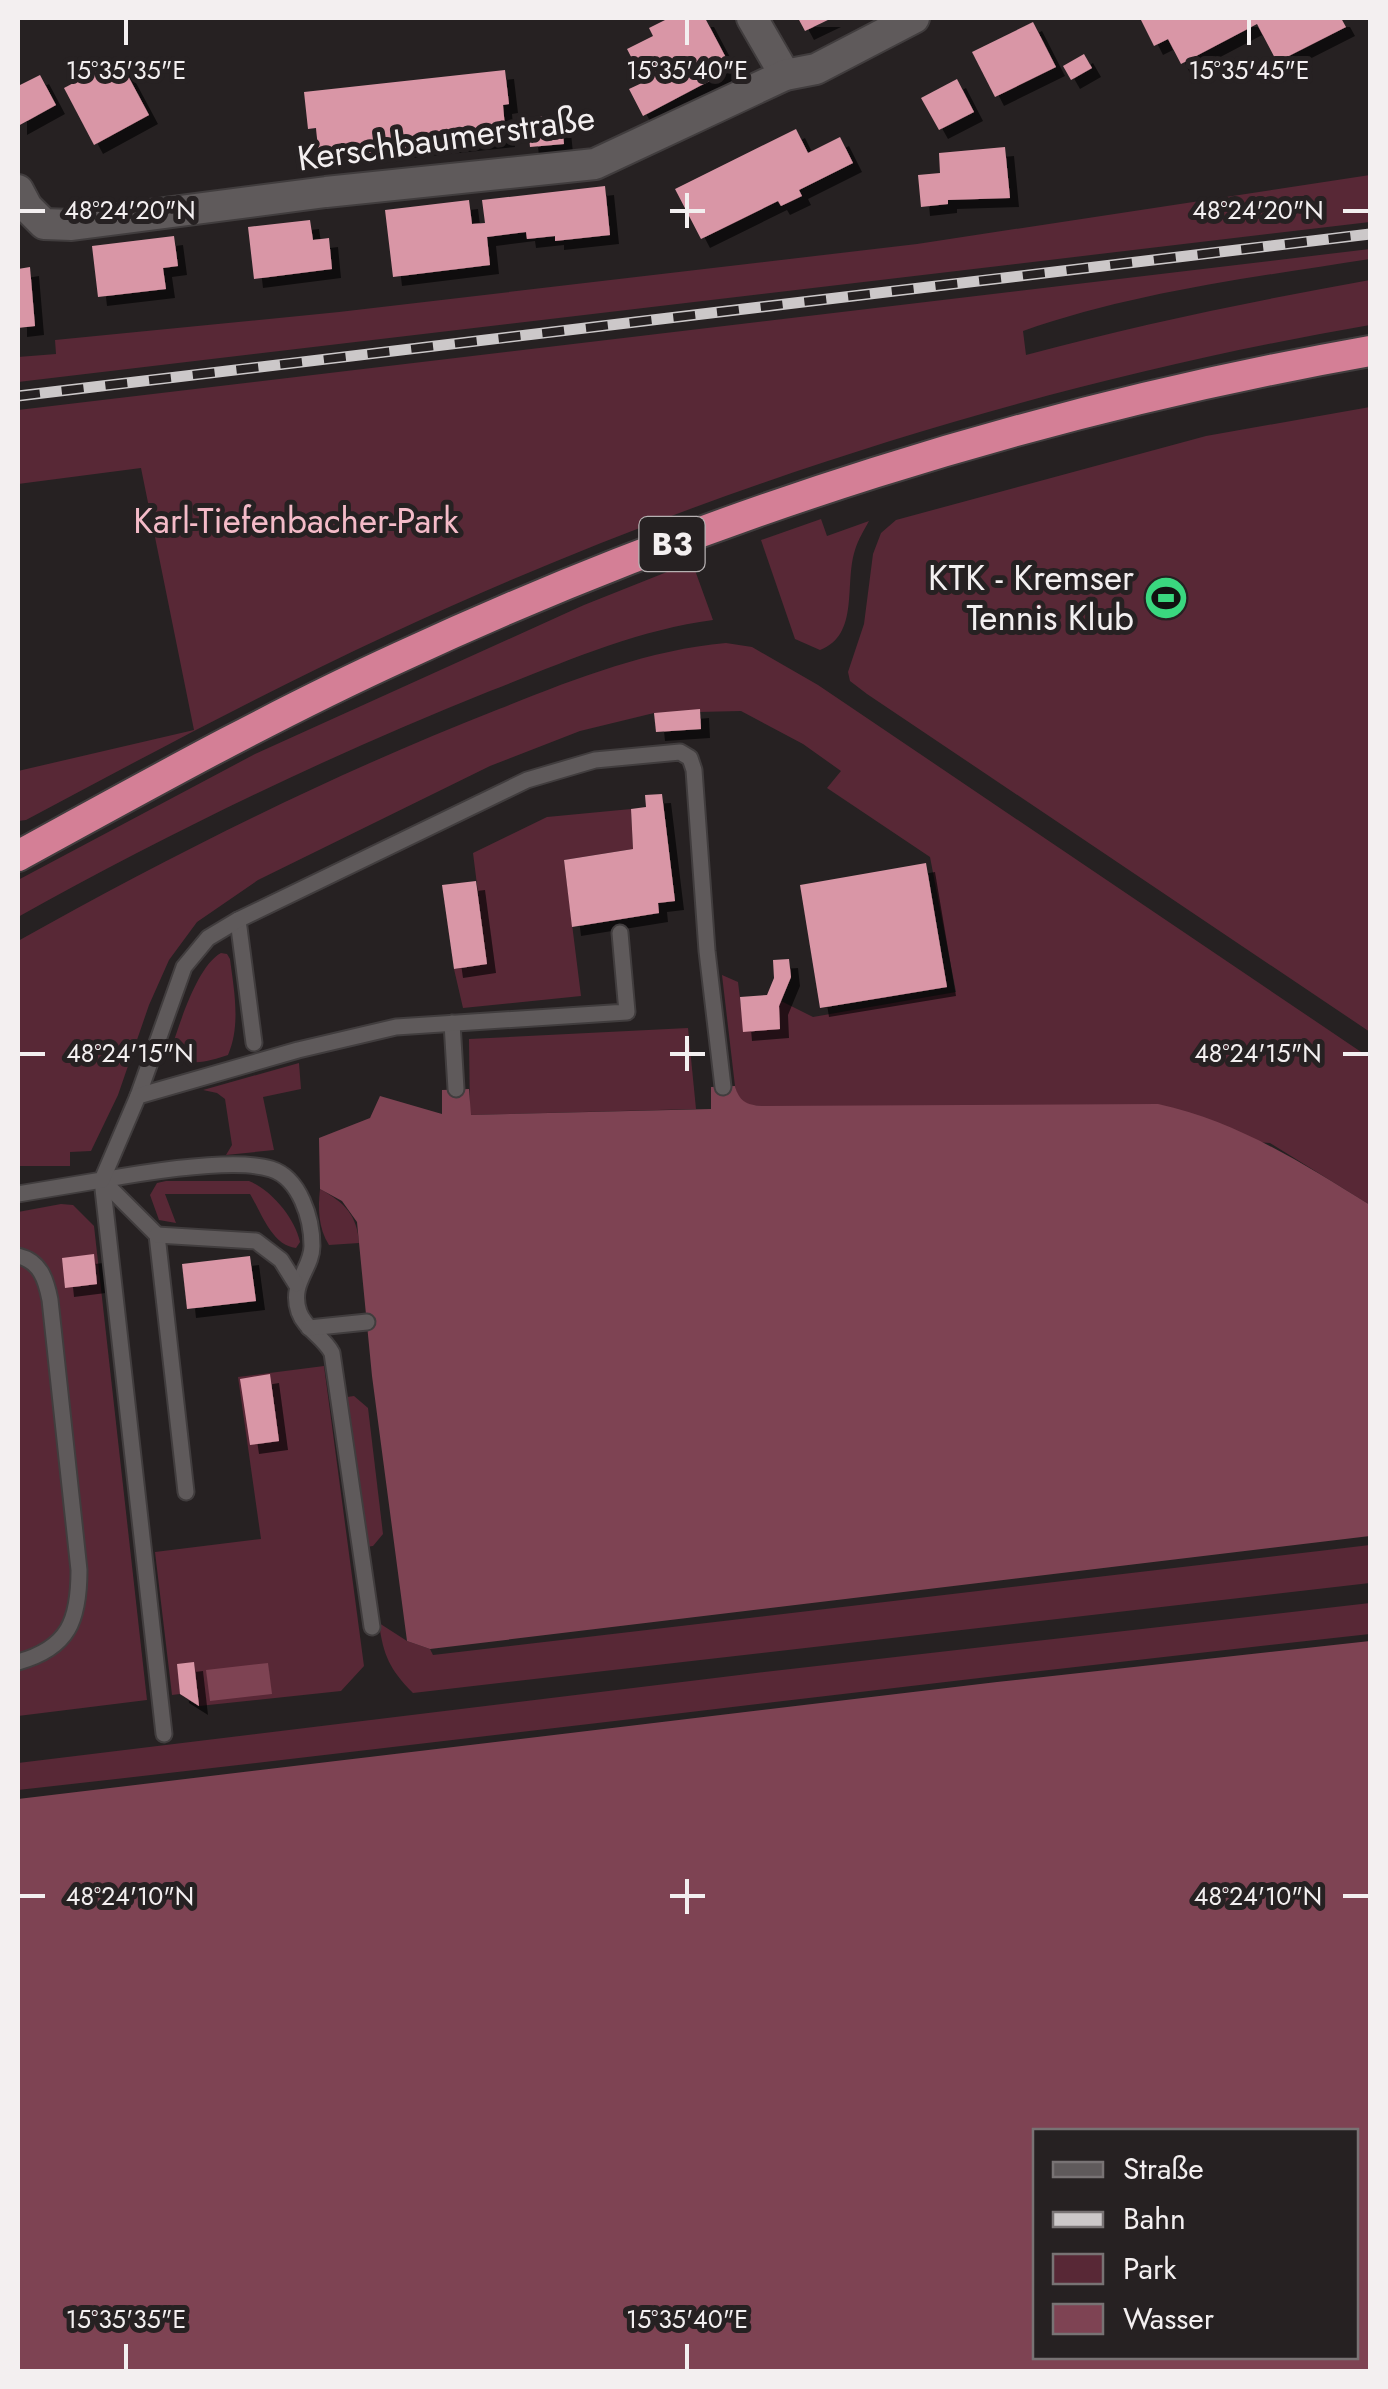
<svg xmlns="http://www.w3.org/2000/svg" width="1388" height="2389" viewBox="0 0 1388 2389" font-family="Jost,sans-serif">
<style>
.green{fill:#582836}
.water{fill:#7e4353;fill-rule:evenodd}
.building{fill:#d996a6;filter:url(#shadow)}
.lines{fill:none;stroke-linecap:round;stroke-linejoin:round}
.service-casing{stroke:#413d3e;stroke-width:19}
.minor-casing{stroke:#413d3e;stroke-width:34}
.trunk-casing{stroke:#413d3e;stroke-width:34}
.service{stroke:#5f5a5b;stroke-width:15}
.minor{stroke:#5f5a5b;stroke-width:30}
.trunk{stroke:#d47f96;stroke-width:30}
.rail-casing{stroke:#ccc8c9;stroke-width:11}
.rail{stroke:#262122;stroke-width:8;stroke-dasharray:22;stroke-linecap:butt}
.ticks{fill:none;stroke:#f3eff0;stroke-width:4}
.labels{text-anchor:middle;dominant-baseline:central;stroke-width:10;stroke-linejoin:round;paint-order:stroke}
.shield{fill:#262122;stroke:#b6b1b2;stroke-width:2.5}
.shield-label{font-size:32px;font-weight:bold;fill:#f3eff0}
.street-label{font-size:35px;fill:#f3eff0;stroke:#262122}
.park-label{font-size:35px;fill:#f4bbc8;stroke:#262122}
.poi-label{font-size:35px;fill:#f3eff0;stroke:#262122;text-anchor:end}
.ticks-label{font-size:25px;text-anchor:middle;fill:#f3eff0;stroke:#262122;stroke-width:10;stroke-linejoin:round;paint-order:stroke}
</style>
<defs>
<filter id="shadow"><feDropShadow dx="9" dy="9" stdDeviation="0" flood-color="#0009"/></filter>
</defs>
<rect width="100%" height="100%" fill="#262122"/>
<g class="green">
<path d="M1370 175V222L18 382V357L56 354 55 340 339 312 917 244Z"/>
<path d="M1370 249V259C1255 277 1134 292 1023 331L1026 355C1140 324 1254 301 1370 280V325C1035 383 699 490 390 634 267 691 146 756 26 820L18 821V771L194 730 141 468 18 484V410Z"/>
<path d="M1370 407V1032L867 694 850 681 848 672 864 624 873 554 881 533 896 520 1206 436Z"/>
<path d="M821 519 827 536 869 521C864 530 858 540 855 550 844 583 860 635 820 650L795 639 761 540Z"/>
<path d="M692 562 713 620C636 630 562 663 490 691 328 756 170 832 18 917V880L255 754 584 605Z"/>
<path d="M726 643 752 647 818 685 1370 1058V1205L1270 1143 748 1105 738 1098 735 1086 722 975 738 982 744 1031 781 1001 813 1017 956 992 930 857 827 788 841 771 803 744 741 711 654 713 580 731 490 766 258 880 197 922 169 960 149 1005 118 1095 91 1151 70 1152V1166H18V941C173 854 333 774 499 709 572 680 647 650 726 643Z"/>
<path d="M631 809 633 849 564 860 581 996 463 1008 454 969 487 964 473 853 547 817Z"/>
<path d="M221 953 227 954 230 959C234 990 241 1025 228 1055 208 1061 184 1071 172 1047 180 1022 198 965 221 953Z"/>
<path d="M688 1028 696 1109 470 1115 469 1039Z"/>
<path d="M299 1063 301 1089 263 1097 274 1150 226 1155 232 1145 225 1099 217 1093 203 1090Z"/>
<path d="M166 1181H249C271 1190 295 1218 300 1242L296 1248C272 1246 261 1212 250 1194H165L176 1223 159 1220 150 1195 157 1183Z"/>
<path d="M320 1189C345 1203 357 1215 359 1243L329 1245C318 1228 318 1208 320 1189Z"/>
<path d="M61 1204 73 1205 94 1226 147 1700 18 1716V1212Z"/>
<path d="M324 1366 364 1666 341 1691 199 1706 180 1694 172 1695 155 1552 261 1539 238 1377Z"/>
<path d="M354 1396 368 1408 383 1534 373 1546 366 1547 347 1397Z"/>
<path d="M1370 1545V1583L413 1693C390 1670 383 1655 379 1623L407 1641 430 1649 433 1655Z"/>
<path d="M1370 1603V1634C919 1683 469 1740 18 1790V1763L773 1671Z"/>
</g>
<g class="water">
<path d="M735 1086C739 1101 746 1105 762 1106L1158 1104C1239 1122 1300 1162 1370 1205V1536L430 1649 407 1641 372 1376 357 1222 342 1201 320 1189 319 1138 370 1118 380 1096 442 1114V1090L469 1089 471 1115 711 1109V1087Z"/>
<path d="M1370 1641V2371H18V1799L997 1682ZM1036 2132H1356V2356H1036Z"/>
<path d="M268 1663 272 1694 210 1701 206 1670Z"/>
</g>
<g class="building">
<path d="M669 18H705L732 69 643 116 629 89 644 82 627 49 653 36 649 28Z"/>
<path d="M798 18H832L805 31Z"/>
<path d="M1145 18H1341L1346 27 1277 62 1257 24 1181 64 1168 39 1154 46 1141 20Z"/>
<path d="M1033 22 1056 67 995 97 972 52Z"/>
<path d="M1084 54 1092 68 1071 80 1063 66Z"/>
<path d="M119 59 149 115 94 145 64 88Z"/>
<path d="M505 70 509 104 503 105 506 138 319 158 316 128 308 129 304 92Z"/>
<path d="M40 75 56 105 18 126V86Z"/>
<path d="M957 79 974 112 939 130 921 98Z"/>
<path d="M561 114 564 144 530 147 527 118Z"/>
<path d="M796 129 808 153 840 137 853 163 799 190 802 196 781 206 778 201 701 239 675 189Z"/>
<path d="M1005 147 1010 198 948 200V204L921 207 918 175 940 173 939 153Z"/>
<path d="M605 186 610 235 555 241V236L527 239 526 232 487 237 490 265 393 277 385 210 469 200 472 224 485 223 482 200Z"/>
<path d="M310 220 313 240 329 238 332 269 254 279 248 227Z"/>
<path d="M174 236 178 266 163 268 166 289 98 297 92 246Z"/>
<path d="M30 267 35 326 18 328V269Z"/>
<path d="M700 709 701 729 656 732 654 713Z"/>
<path d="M662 794 675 901 658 903 659 913 572 927 564 860 633 849 631 809 646 807 645 795Z"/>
<path d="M926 863 947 987 820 1008 800 885Z"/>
<path d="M476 881 487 964 454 969 442 885Z"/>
<path d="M789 959 791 977 779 1006 780 1029 743 1032 740 997 767 995 774 978 773 960Z"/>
<path d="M94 1254 97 1284 65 1288 62 1258Z"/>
<path d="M250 1256 256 1301 187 1309 182 1264Z"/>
<path d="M270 1374 279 1441 250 1445 240 1379Z"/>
<path d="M194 1662 199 1706 180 1694 177 1664Z"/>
</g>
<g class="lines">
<g class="service-casing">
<g id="service">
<path d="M238 920 254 1043"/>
<path d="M452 1023 456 1089"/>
<path d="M138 1096 184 967 208 938 238 920 527 780 595 760 680 752 690 758 694 770 707 951 723 1087"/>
<path d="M102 1180C141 1173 234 1157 271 1169 300 1178 312 1219 312 1246 312 1269 289 1283 299 1312 305 1329 323 1336 332 1353L372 1627"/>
<path d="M102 1180 164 1734"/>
<path d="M102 1180 157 1235 186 1492"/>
<path d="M18 1194 102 1180 138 1096 298 1050 396 1027 627 1012 620 933"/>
<path d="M157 1235 256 1241 281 1260 296 1284"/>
<path d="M18 1256C40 1261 46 1279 50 1300L79 1570C79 1620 69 1648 18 1662"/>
<path d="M309 1328 367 1322"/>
</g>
</g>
<g class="minor-casing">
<g id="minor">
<path d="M752 18 785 75"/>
<path d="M18 190 27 207 44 224 72 225 326 192 595 164 785 75 816 69 914 18"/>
</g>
</g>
<g class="trunk-casing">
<path id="trunk" d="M18 856C144 787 269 717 400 657 707 514 1037 410 1370 351"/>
</g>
<use href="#service" class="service"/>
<use href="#minor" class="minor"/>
<use href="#trunk" class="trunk"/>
<g class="rail-casing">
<path id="rail" d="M18 396 1370 234"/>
</g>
<use href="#rail" class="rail"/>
</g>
<path class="ticks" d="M126 20V45M687 20V45M1249 20V45M687 193V228M20 211H45M670 211H705M1343 211H1368M687 1036V1071M20 1054H45M670 1054H705M1343 1054H1368M687 1879V1914M20 1896H45M670 1896H705M1343 1896H1368M126 2344V2369M687 2344V2369"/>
<defs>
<g id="stadium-disc" transform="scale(2.25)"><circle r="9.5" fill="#3ad77f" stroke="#262122"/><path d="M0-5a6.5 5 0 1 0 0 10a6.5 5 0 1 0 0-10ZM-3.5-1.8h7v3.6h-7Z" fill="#111"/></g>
</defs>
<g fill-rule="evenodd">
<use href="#stadium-disc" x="1166" y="598"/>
</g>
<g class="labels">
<rect class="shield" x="639.5" y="517" width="65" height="54" rx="8"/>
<g class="shield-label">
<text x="672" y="544">B3</text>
</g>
<g class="street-label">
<text transform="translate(446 138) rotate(-8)">Kerschbaumerstraße</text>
</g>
<g class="park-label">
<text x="296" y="521">Karl-Tiefenbacher-Park</text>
</g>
<g class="poi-label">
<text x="1134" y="578">KTK - Kremser<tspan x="1134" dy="40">Tennis Klub</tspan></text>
</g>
</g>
<g class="ticks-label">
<text x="126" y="79">15°35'35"E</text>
<text x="687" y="79">15°35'40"E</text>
<text x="1249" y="79">15°35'45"E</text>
<text x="130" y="219">48°24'20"N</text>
<text x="1258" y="219">48°24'20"N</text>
<text x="130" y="1062">48°24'15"N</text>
<text x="1258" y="1062">48°24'15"N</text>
<text x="130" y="1905">48°24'10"N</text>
<text x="1258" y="1905">48°24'10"N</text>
<text x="126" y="2328">15°35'35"E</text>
<text x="687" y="2328">15°35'40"E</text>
</g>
<rect width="1388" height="2389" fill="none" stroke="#f3eff0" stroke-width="40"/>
<rect x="1033" y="2129" width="325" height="230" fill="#262122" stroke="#787374" stroke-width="2.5"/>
<rect x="1053" y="2162" width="50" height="15" fill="#5f5a5b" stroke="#787374" stroke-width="2.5"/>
<text x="1123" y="2179" font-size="30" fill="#f3eff0">Straße</text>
<rect x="1053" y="2212" width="50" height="15" fill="#ccc8c9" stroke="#787374" stroke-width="2.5"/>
<text x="1123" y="2229" font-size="30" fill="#f3eff0">Bahn</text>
<rect x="1053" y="2254" width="50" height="30" fill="#582836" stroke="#787374" stroke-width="2.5"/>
<text x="1123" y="2279" font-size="30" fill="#f3eff0">Park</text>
<rect x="1053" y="2304" width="50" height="30" fill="#7e4353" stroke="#787374" stroke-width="2.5"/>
<text x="1123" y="2329" font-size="30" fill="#f3eff0">Wasser</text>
</svg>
